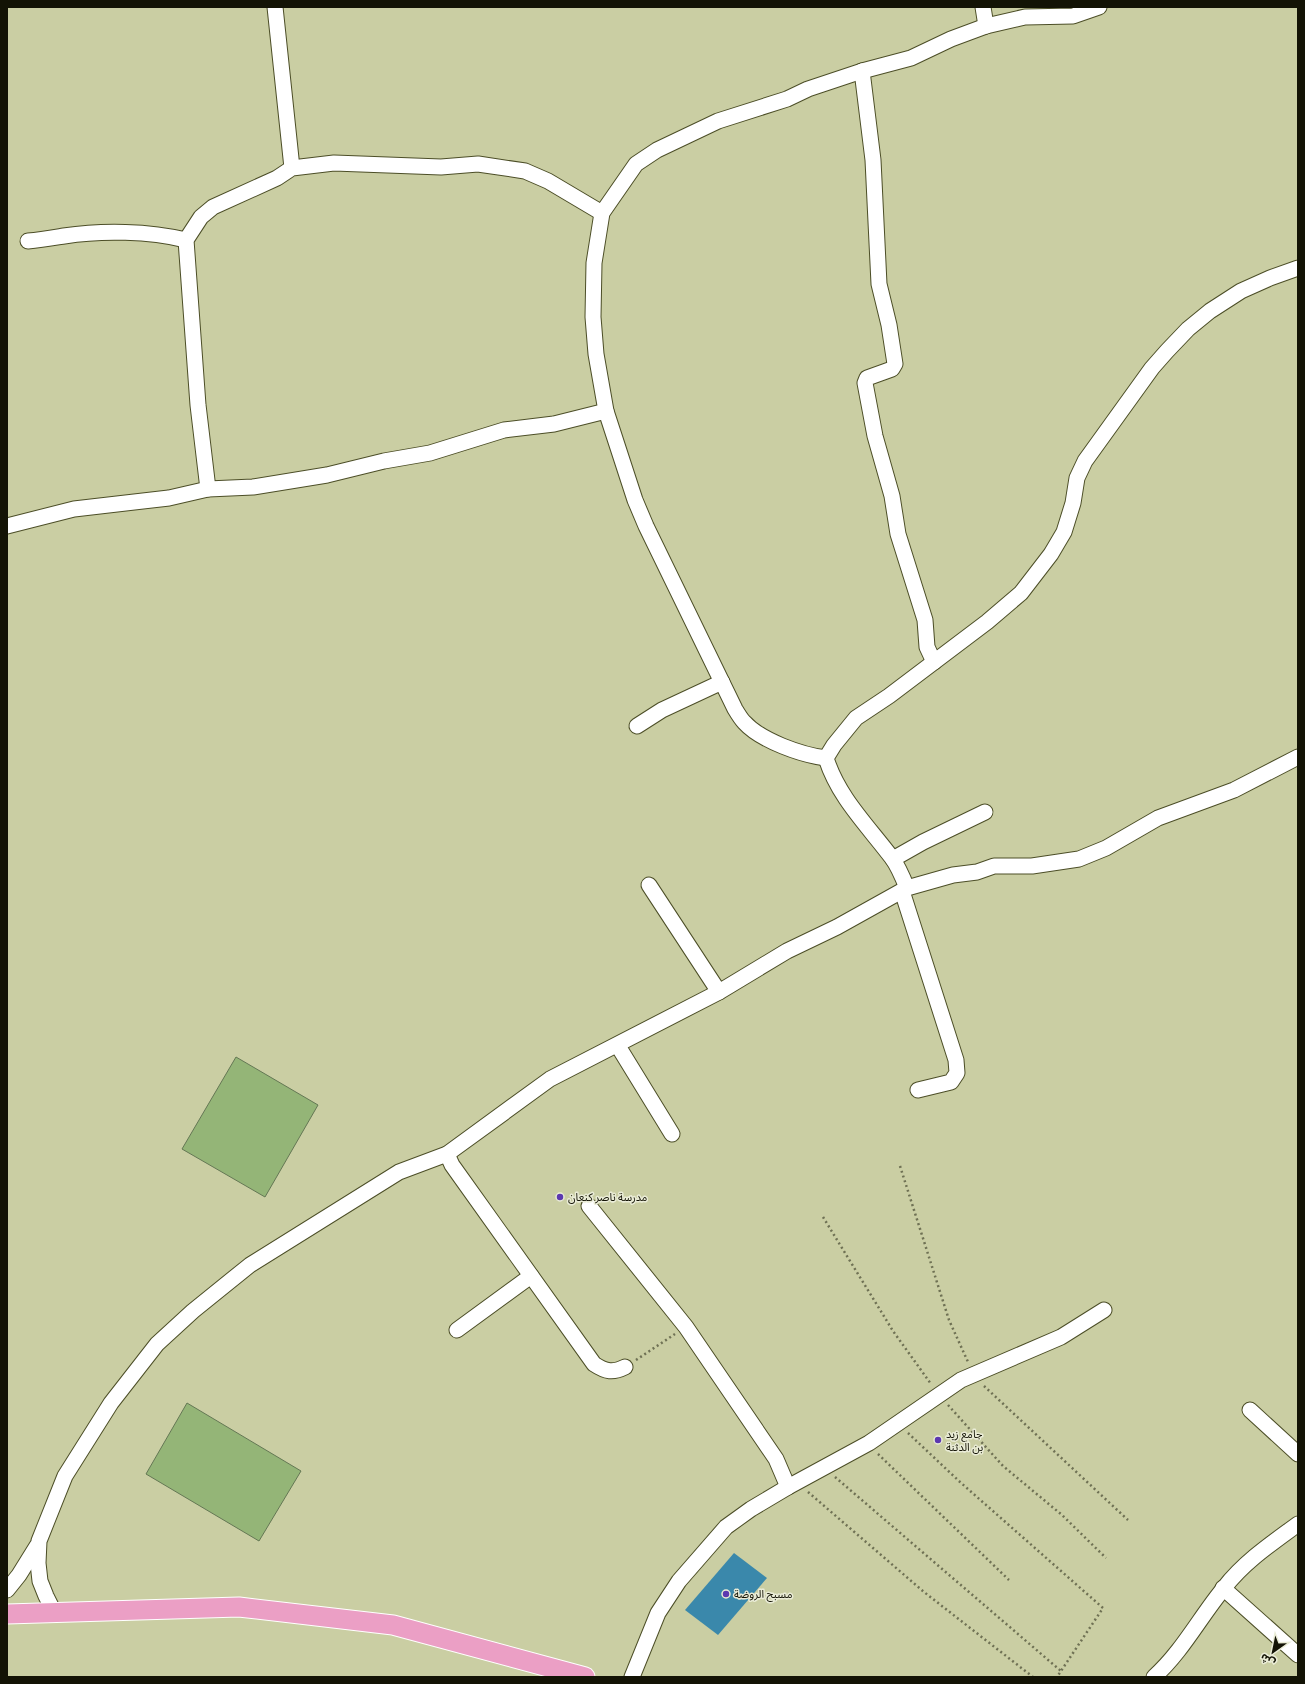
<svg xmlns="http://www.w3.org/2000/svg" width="1305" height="1684" viewBox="0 0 1305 1684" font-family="Signika,'Noto Sans Arabic',sans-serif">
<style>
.water{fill:#3a88ab}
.building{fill:#94b577;stroke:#647754}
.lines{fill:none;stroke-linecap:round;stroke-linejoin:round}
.minor-casing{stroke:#4c4e27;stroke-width:17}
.major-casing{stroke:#fff;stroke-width:21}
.path{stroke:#6f7154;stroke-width:2.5;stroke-dasharray:2 3;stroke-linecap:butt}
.minor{stroke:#fff;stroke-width:15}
.major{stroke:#eb9fc5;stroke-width:19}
.poi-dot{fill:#5c38b0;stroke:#eaecd7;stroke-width:1.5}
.labels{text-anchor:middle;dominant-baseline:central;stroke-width:3;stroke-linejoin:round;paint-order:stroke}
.poi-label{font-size:11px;fill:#131305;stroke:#eaecd7;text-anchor:start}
</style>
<rect width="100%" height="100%" fill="#cacea3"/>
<path class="water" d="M734 1553 767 1578 718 1635 685 1610Z"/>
<g class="building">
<path d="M236 1057 318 1105 265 1197 182 1149Z"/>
<path d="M187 1403 301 1471 259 1541 146 1474Z"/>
</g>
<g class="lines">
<g class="minor-casing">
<g id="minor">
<path d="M275 7 292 168"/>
<path d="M983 7 986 26"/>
<path d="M862 71 873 160 879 284 889 325 895 364 892 369 867 378 865 383 875 436 892 496 898 534 925 620 927 647 934 662"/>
<path d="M28 241C41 240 52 238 64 236 102 230 149 231 186 240"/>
<path d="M208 489 198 405 186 240 201 217 213 207 277 178 292 168 334 163 441 167 478 164 525 171 548 181 602 213"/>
<path d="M7 526 74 509 169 498 208 489 253 487 327 475 384 461 430 453 504 430 554 424 606 411"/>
<path d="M637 726 662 710 722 682"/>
<path d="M826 758C802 755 761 741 744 722 741 719 738 714 735 709L646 526 635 500 606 411 596 354 593 317 594 263 602 213 636 164 657 150 718 121 787 99 808 89 862 71 911 58 951 39 986 26 1025 17 1073 16 1099 7"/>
<path d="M893 859 923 842 985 812"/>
<path d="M649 885 719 992"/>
<path d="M907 888C903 878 898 866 892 858 868 826 838 797 826 758L834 745 856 718 889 696 987 622 1021 593 1051 554 1064 532 1073 503 1077 478 1085 461 1152 368 1167 351 1188 329 1210 311 1241 291 1270 278 1298 268"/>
<path d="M902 891 956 1060 957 1073 951 1082 918 1090"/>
<path d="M618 1046 672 1134"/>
<path d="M447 1154 452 1165 594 1364C606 1372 613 1373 625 1367"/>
<path d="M589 1206 686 1327 776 1459 788 1487"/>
<path d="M457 1330 531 1276"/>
<path d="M1250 1410 1298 1454"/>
<path d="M1223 1588 1298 1655"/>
<path d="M7 1590 19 1575 37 1546"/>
<path d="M54 1612 46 1596 40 1581 38 1563 39 1541 65 1476 111 1403 157 1344 193 1311 250 1265 399 1172 447 1154 550 1079 719 992 787 951 837 927 907 888 953 875 977 872 994 866H1032L1079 859 1106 848 1158 818 1234 790 1298 757"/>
<path d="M632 1677 658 1613 679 1581 726 1527 751 1509 788 1487 869 1443 961 1380 1061 1337 1104 1310"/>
<path d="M1154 1677C1182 1652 1200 1617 1224 1588 1244 1562 1272 1543 1298 1524"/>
</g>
</g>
<g class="major-casing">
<path id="major" d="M7 1614 239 1607 393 1625 585 1677"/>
</g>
<g class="path">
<path d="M900 1166 949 1320 968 1362"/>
<path d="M823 1217 893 1331 931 1384"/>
<path d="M636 1360 675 1334"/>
<path d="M984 1386 1128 1520"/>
<path d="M948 1405 1003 1466 1062 1515 1106 1558"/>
<path d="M908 1433 960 1482 1103 1608 1057 1677"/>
<path d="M878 1454 1009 1580"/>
<path d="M835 1477 1061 1671"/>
<path d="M808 1492 924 1592 1033 1677"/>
</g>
<use href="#minor" class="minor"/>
<use href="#major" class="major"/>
</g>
<g class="poi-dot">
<circle cx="560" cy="1197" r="4"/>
<circle cx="938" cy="1440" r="4"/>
<circle cx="726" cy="1594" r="4"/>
</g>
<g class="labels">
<g class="poi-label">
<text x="568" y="1197">مدرسة ناصر كنعان</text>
<text x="946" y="1434">جامع زيد<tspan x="946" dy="13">بن الدثنة</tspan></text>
<text x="734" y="1594">مسبح الروضة</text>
</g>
</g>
<rect width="1305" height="1684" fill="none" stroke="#131305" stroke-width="16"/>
<g transform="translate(1273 1652) rotate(213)" stroke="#eaecd7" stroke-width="3" paint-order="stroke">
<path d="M0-3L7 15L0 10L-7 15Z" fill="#131305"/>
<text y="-6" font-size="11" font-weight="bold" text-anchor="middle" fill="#131305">ش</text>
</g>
</svg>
